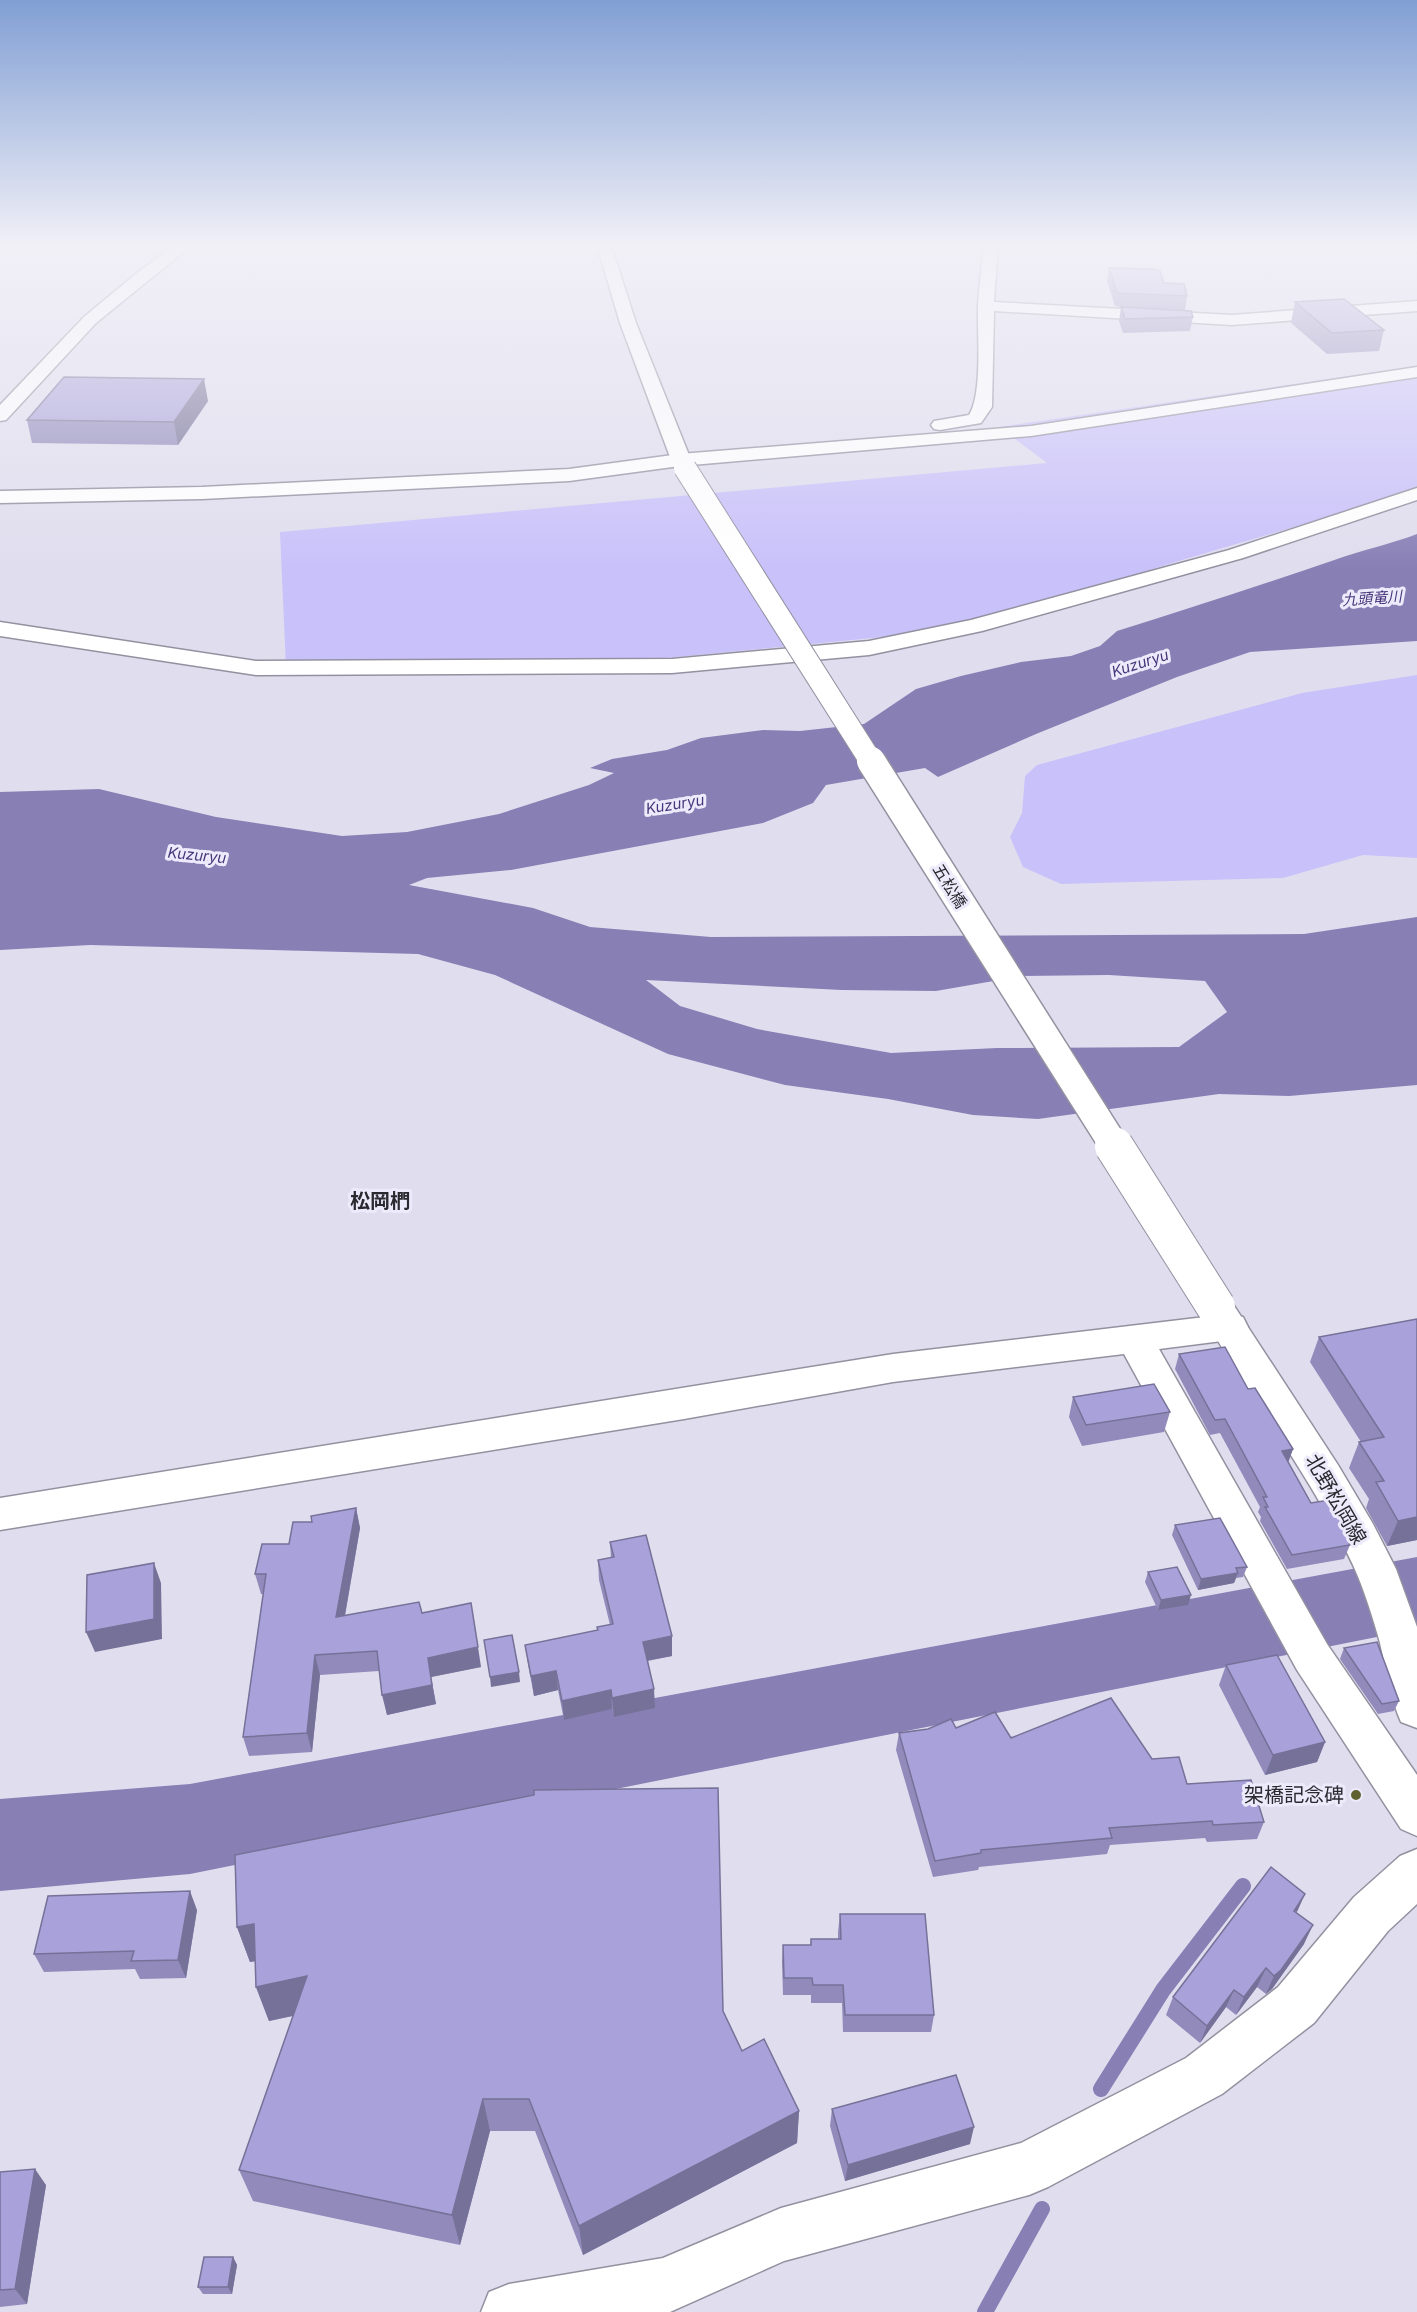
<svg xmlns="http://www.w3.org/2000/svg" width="1417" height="2312" viewBox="0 0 1417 2312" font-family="Inter,'Noto Sans JP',sans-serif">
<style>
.green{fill:#c9c1fa}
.water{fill:#887fb5;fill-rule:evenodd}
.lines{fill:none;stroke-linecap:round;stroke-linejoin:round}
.stream{stroke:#887fb5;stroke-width:16}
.river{fill:#887fb5;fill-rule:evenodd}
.minor-casing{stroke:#9391a0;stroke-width:3}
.major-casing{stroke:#9391a0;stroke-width:3}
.minor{fill:#fff;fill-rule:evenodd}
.major{fill:#fff;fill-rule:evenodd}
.major-bridge-far3-casing{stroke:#9391a0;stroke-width:18;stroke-linecap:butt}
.major-bridge-far2-casing{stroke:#9391a0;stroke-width:24;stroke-linecap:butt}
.major-bridge-far1-casing{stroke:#9391a0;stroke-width:31;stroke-linecap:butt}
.major-bridge-casing{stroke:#9391a0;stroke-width:40;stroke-linecap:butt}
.major-bridge-far3{stroke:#fff;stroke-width:16}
.major-bridge-far2{stroke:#fff;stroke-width:22}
.major-bridge-far1{stroke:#fff;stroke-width:28}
.major-bridge{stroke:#fff;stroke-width:38}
.wall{fill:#918abb}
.shaded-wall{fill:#767198}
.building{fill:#a9a1d9;stroke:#767198;stroke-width:1.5}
.poi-dot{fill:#5f622f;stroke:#edebfb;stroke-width:2}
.labels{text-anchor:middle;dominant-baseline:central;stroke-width:6;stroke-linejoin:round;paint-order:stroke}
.far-water-label{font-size:15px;font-style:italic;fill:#46367a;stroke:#edebfb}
.street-label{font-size:16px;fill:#2a292f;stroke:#edebfb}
.quarter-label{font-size:20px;font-weight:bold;fill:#2a292f;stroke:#edebfb}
.near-street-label{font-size:20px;fill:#2a292f;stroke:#edebfb}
.near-poi-label{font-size:20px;fill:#2a292f;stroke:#edebfb;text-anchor:end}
</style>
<rect width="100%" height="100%" fill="#e0deee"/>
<g class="green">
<path d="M1417 366V491L1182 560 955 630 656 659 286 668 280 532 1047 463 999 427Z"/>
<path d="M1417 675V858L1363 855 1283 878 1061 884 1023 867 1010 837 1022 813 1025 776 1037 765 1302 693Z"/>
</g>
<path class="water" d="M1417 534V641L1250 652 1177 677 1036 734 938 777 925 768 826 785 813 803 763 823 511 870 427 878 409 885 533 908 590 927 711 937 1304 934 1417 917V1085L1289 1096 1219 1094 1038 1119 973 1115 888 1099 785 1085 668 1054 495 975 418 954 90 945 0 950V792L99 789 216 817 342 836 407 832 499 814 589 785 614 773 590 768 612 759 667 750 701 738 763 730 800 731 864 724 916 689 961 676 1021 662 1071 656 1100 646 1117 631C1194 607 1270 582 1346 556 1370 548 1394 543 1417 534ZM1109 975 1205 981 1227 1012 1179 1047 997 1048 891 1053 757 1029 680 1006 646 980 842 990 936 991 1022 976Z"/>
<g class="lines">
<g class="stream">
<path d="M1101 2089 1163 1990 1243 1886"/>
<path d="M985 2312 1042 2209"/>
</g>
<path class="river" d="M1417 1557V1629L190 1874 0 1891V1799L190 1784Z"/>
<g class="minor-casing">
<g id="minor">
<path d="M175 245H192L96 323 6 420 0 421V405L84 317 137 273Z"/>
<path d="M984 245H998L994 302 1232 315 1417 301V311L1232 325 994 311 992 407 981 423 940 430 934 429 931 425 934 421 969 415C983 393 977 332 978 305 979 285 982 265 984 245Z"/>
<path d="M1405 245H1417V252Z"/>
<path d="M1417 367V377L1031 436 680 466 569 481 202 499 0 503V491L202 487 569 469 680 454 1031 426Z"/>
<path d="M1417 488V500L1243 558 982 631 869 655 672 673 256 675 0 636V622L256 661 672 659 869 641 971 620 1229 550Z"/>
<path d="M1230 1314 1243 1317 1248 1327 1243 1337 1230 1340 1159 1349 1327 1644 1417 1775V1836L1401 1829 1297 1670 1124 1354 893 1382 684 1419 0 1530V1498L893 1354Z"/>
<path d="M1417 1849V1904L1388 1931 1314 2023 1222 2094 1048 2187 1029 2195 784 2261 670 2312H481L489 2292 509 2284 663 2258 781 2208 1021 2143 1186 2058 1278 1987 1354 1897 1400 1856Z"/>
</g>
</g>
<g class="major-casing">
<g id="major">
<path d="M597 245H611L636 323 693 465 690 469H676L673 465 620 323Z"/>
<path d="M1216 1294 1229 1298 1338 1465 1373 1524 1396 1569 1417 1627V1728L1401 1722C1390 1697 1386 1669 1380 1643 1373 1618 1364 1589 1353 1565 1310 1474 1247 1394 1198 1307L1203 1298Z"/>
</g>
</g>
<use href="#minor" class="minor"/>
<use href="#major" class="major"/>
<g class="major-bridge-far3-casing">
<path id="major-bridge-far3" d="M683 465 686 470"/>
</g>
<g class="major-bridge-far2-casing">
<path id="major-bridge-far2" d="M685 468 872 763"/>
</g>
<g class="major-bridge-far1-casing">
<path id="major-bridge-far1" d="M871 761 1115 1147"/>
</g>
<g class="major-bridge-casing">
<path id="major-bridge" d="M1114 1146 1216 1307"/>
</g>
<use href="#major-bridge-far3" class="major-bridge-far3"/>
<use href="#major-bridge-far2" class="major-bridge-far2"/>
<use href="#major-bridge-far1" class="major-bridge-far1"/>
<use href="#major-bridge" class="major-bridge"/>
</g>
<g class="wall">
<path d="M1109 268 1164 283 1187 296 1185 310 1193 317 1190 331 1123 333 1119 321 1121 307 1115 306 1107 281Z"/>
<path d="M1295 302 1384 330 1379 351 1327 354 1291 323Z"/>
<path d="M208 401 178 445 32 443 27 420Z"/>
<path d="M1417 1319V1540L1387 1546 1366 1508 1369 1499 1349 1468 1359 1442H1361L1310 1362 1319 1337Z"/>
<path d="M1179 1354 1248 1389 1293 1449 1288 1462 1311 1503 1349 1544 1350 1545 1344 1559 1287 1569 1260 1521 1261 1517 1258 1512 1260 1507 1220 1433 1210 1435 1175 1369Z"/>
<path d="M1073 1397 1170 1412 1164 1432 1082 1446 1069 1417Z"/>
<path d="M356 1508 360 1528 345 1616 422 1613 481 1667 431 1677 436 1704 387 1715 379 1671 320 1675 312 1752 249 1756 243 1737 263 1594H261L255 1574 289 1544Z"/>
<path d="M1175 1525 1247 1567 1243 1577 1236 1578 1234 1583 1198 1590 1172 1535Z"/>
<path d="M610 1542 672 1656 648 1661 655 1708 614 1717 612 1709 564 1720 558 1690 534 1696 528 1664 525 1645 597 1631 610 1625 599 1580 598 1560 611 1558Z"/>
<path d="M1148 1572 1188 1605 1158 1610 1145 1582Z"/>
<path d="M1344 1648 1399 1701 1394 1711 1378 1714 1340 1659Z"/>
<path d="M1226 1665 1325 1742 1317 1762 1265 1775 1219 1685Z"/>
<path d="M956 1728 1152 1759 1187 1784 1264 1822 1257 1839 1207 1842 1205 1838 1110 1845 1107 1854 979 1867 978 1870 933 1877 896 1750 899 1733Z"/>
<path d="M197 1910 186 1978 140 1979 135 1969 44 1972 34 1954Z"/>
<path d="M1296 1913 1304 1944 1272 1989 1266 1994 1257 1987 1236 2015 1226 2007 1200 2043 1166 2015 1173 1997Z"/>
<path d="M840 1914 934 2015 931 2032H843L842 2003H811V1995H783L782 1962 783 1945H810L811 1939H838V1932Z"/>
<path d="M237 1927 723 2011 742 2051 799 2111 797 2143 583 2255 535 2131H490L460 2245 253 2201 239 2170 293 2016 269 2021 256 1987 255 1961 250 1962Z"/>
<path d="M832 2109 970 2144 845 2181 830 2126Z"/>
<path d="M0 2172 46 2185 27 2304 0 2307Z"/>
<path d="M233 2257 237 2265 232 2294H203L198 2287Z"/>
</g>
<g class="shaded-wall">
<path d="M204 379 208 401 178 445 174 422Z"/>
<path d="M1293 1449 1288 1463 1282 1451Z"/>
<path d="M356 1508 360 1528 341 1637 336 1617Z"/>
<path d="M1417 1517V1540L1387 1546 1398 1521Z"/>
<path d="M154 1563 161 1583 162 1639 95 1652 86 1632Z"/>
<path d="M1238 1573 1234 1583 1198 1590 1201 1579Z"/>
<path d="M1191 1595 1188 1605 1158 1610 1161 1600Z"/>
<path d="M672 1636V1656L644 1661 643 1642Z"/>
<path d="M478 1647 481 1667 431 1677 436 1704 387 1715 382 1695 428 1658Z"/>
<path d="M315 1655 320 1675 312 1752 307 1733Z"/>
<path d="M556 1671 558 1690 534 1696 531 1676Z"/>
<path d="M519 1672 520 1682 491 1687 490 1677Z"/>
<path d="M654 1689 655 1708 614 1717 612 1698Z"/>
<path d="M611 1690 612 1709 564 1720 562 1701Z"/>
<path d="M1325 1742 1317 1762 1265 1775 1273 1755Z"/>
<path d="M190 1891 197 1910 186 1978 178 1960Z"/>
<path d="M1305 1894 1297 1912 1294 1911Z"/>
<path d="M254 1924 267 1959 250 1962 237 1927Z"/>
<path d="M1313 1925 1304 1944 1272 1989 1266 1994 1274 1976Z"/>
<path d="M1266 1968 1257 1987 1236 2015 1244 1997Z"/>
<path d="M307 1976 319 2010 269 2021 256 1987Z"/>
<path d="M1234 1990 1226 2007 1200 2043 1207 2026Z"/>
<path d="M483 2099 490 2131 460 2245 452 2215Z"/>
<path d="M799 2111 797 2143 583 2255 579 2226Z"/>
<path d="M974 2127 970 2144 845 2181 848 2165Z"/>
<path d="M35 2169 46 2185 27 2304 15 2289Z"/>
<path d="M233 2257 237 2265 232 2294 228 2287Z"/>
</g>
<g class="building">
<path d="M1109 268 1155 269 1160 271 1164 283 1184 284 1187 296 1117 293Z"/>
<path d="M1344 299 1384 330 1332 333 1295 302Z"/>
<path d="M1121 307 1191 311 1193 317 1125 319Z"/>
<path d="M64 377 204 379 174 422 27 420Z"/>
<path d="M1417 1319V1517L1398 1521 1376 1482 1384 1481 1359 1442 1384 1437 1319 1337Z"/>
<path d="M1225 1347 1248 1389 1255 1388 1293 1449 1282 1451 1311 1503 1329 1500 1351 1540 1348 1541 1350 1545 1292 1555 1265 1507H1268L1263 1497H1267L1225 1419 1215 1420 1179 1354Z"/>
<path d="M1154 1384 1170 1412 1086 1425 1073 1397Z"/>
<path d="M356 1508 336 1617 419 1602 422 1613 471 1603 478 1647 428 1658 432 1685 382 1695 377 1651 315 1655 307 1733 243 1737 266 1574H255L262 1544H289L293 1522H312L311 1516Z"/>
<path d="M1220 1518 1247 1567 1236 1568 1238 1573 1201 1579 1175 1525Z"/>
<path d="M646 1535 672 1636 643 1642 654 1689 612 1698 611 1690 562 1701 556 1671 531 1676 525 1645 598 1630 597 1627 613 1624 598 1560 614 1557 610 1542Z"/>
<path d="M154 1563V1619L86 1632 87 1575Z"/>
<path d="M1177 1567 1191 1595 1161 1600 1148 1572Z"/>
<path d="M512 1635 519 1672 490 1677 484 1640Z"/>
<path d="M1377 1642 1399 1701 1382 1704 1344 1648Z"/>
<path d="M1277 1655 1325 1742 1273 1755 1226 1665Z"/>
<path d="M1111 1698 1152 1759 1179 1757 1187 1784 1251 1780 1264 1822 1213 1825 1212 1821 1109 1828 1112 1838 981 1850V1853L935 1861 899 1733 928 1729 951 1719 956 1728 995 1712 1011 1738Z"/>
<path d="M718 1788 723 2011 742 2051 764 2039 799 2111 579 2226 529 2099H483L452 2215 239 2170 307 1976 256 1987 254 1924 237 1927 235 1855 534 1795V1790Z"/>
<path d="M1271 1867 1305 1894 1294 1911 1313 1925 1281 1970 1274 1976 1266 1968 1244 1997 1234 1990 1207 2026 1173 1997Z"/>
<path d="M190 1891 178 1960 131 1961 134 1951 34 1954 48 1896Z"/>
<path d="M840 1914H925L934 2015H845L843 1985H813L812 1978H784L783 1945H811V1939H841Z"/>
<path d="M956 2075 974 2127 848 2165 832 2109Z"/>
<path d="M35 2169 15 2289 0 2290V2172Z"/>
<path d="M204 2257H233L228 2287H198Z"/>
</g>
<linearGradient id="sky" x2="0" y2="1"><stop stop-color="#819fd4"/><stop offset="0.43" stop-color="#f1f0f7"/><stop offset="1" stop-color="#f1f0f7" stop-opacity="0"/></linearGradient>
<rect width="1417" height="569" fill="url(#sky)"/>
<circle class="poi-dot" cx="1356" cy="1795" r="6"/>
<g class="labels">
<g class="far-water-label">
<text transform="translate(1372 598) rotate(-4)">九頭竜川</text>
<text transform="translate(1140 663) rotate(-18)">Kuzuryu</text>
<text transform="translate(675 804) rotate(-9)">Kuzuryu</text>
<text transform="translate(197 855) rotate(6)">Kuzuryu</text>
</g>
<g class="street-label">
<text transform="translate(950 886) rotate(58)">五松橋</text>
</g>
<g class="quarter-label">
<text x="380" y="1201">松岡椚</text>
</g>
<g class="near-street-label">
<text transform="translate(1336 1499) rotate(60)">北野松岡線</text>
</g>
<g class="near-poi-label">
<text x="1344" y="1795">架橋記念碑</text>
</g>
</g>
</svg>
